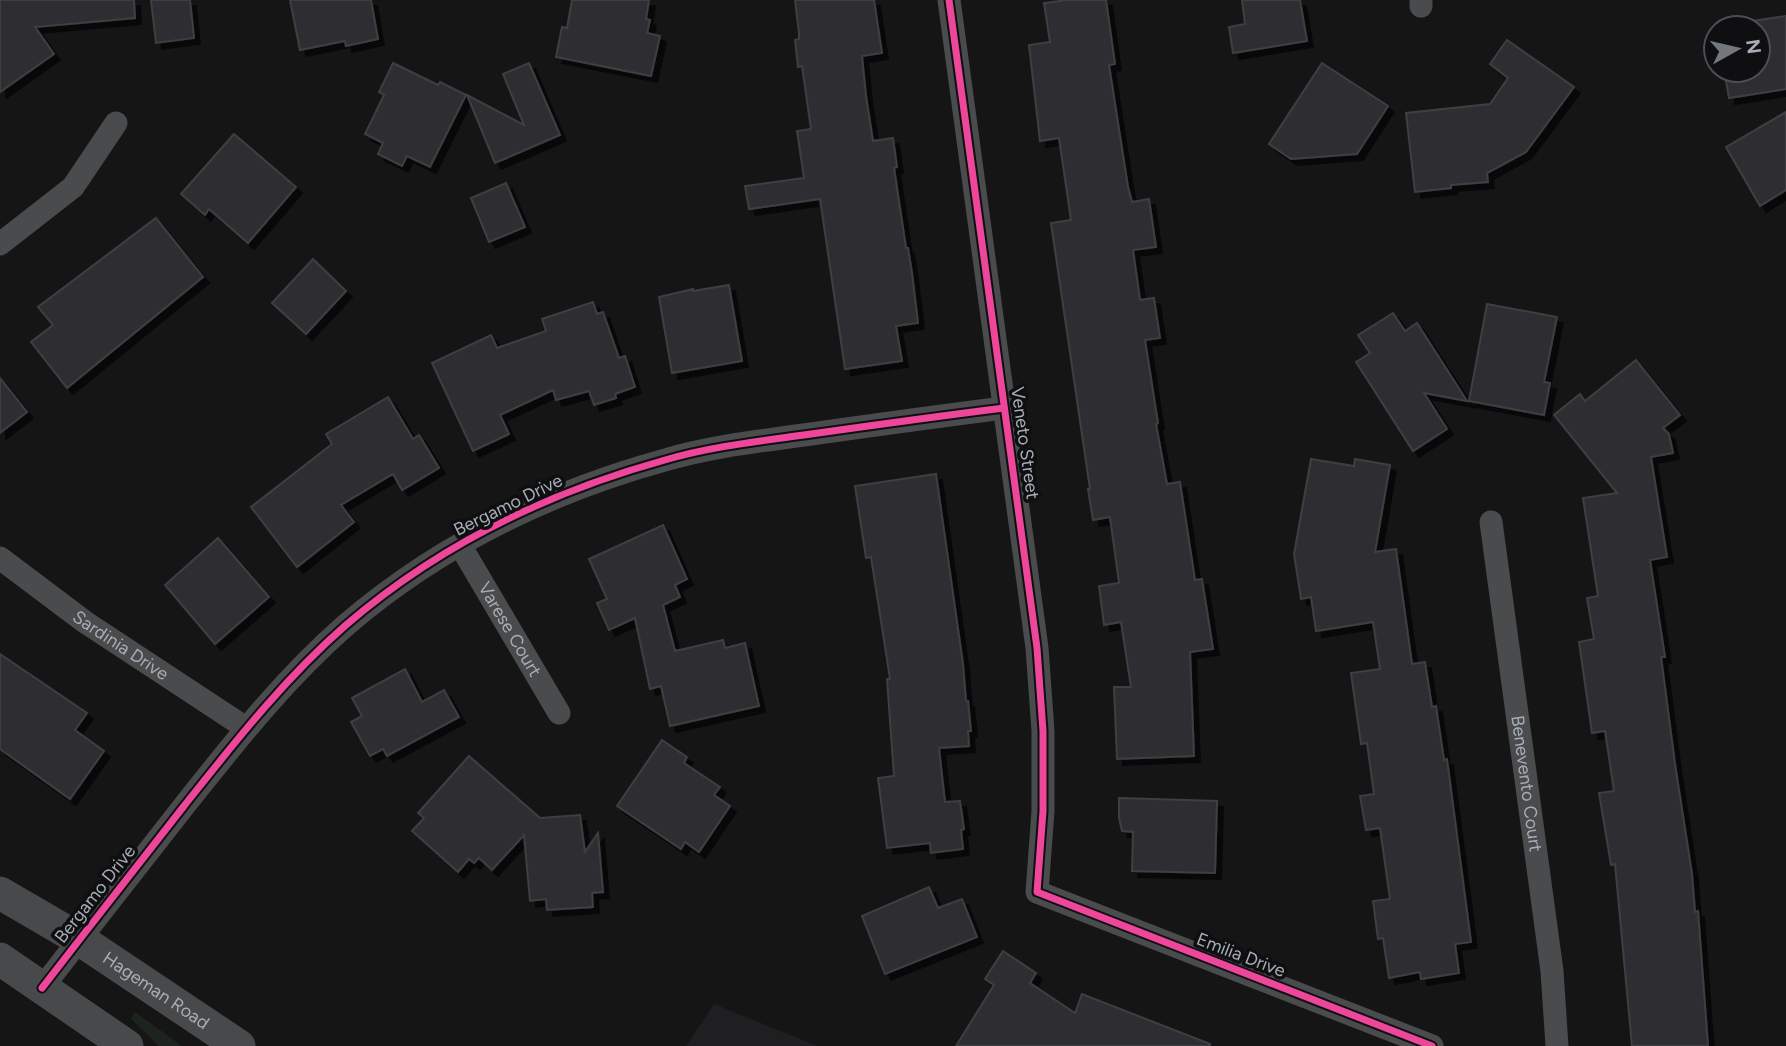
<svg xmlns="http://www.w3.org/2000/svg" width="1786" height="1046" viewBox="0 0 1786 1046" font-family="Figtree,sans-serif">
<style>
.built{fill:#1f1f21}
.green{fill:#1d231d}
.building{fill:#2f2f30;stroke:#3d3f41;stroke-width:2;filter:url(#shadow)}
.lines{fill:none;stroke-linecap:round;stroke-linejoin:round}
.minor{stroke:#494b4d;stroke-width:23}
.secondary{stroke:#48494b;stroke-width:33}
.cycleway-casing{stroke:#0f0f11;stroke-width:11}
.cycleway{stroke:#ed469a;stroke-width:7}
.labels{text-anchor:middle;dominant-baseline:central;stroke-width:7;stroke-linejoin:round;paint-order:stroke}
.street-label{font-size:18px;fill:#a6adb6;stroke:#0f0f11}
</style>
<defs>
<filter id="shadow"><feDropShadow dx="6" dy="6" stdDeviation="0" flood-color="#0009"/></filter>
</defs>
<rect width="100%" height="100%" fill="#151515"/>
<path class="built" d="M714 1004 818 1046H686Z"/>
<path class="green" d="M135 1012 182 1046H159L131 1019Z"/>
<g class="building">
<path d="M0 0H134L135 18 35 27 54 54 0 92Z"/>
<path d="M151 0H190L194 38 156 43Z"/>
<path d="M290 0H371L378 39 346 46 345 41 300 50Z"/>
<path d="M572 0H649L646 19 650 20 647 33 660 36 651 76 556 57 562 27 567 28Z"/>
<path d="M795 0H874L882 53 862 56 866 96 873 141 893 138 897 167 894 168 906 248H908L912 273 918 323 896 326 902 361 845 369 820 199 749 209 745 186 804 178 797 131 811 129 802 66 798 67 795 40 799 39V33Z"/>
<path d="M1067 0H1106L1115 64 1109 65 1128 187 1132 202 1149 199 1156 247 1133 250 1140 300 1154 298 1160 338 1145 340 1158 423 1156 424 1167 484 1180 482 1195 580 1202 579 1213 649 1190 652 1194 756 1117 759 1114 687H1131L1121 622 1104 625 1099 586 1119 583 1110 517 1093 520 1088 489H1090L1051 223 1071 220 1059 138 1040 141 1029 45 1050 42 1044 3Z"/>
<path d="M1242 0H1300L1307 41 1233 53 1229 27 1245 24Z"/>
<path d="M1786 16V89L1729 98 1724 70H1758V28H1718V26Z"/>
<path d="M1507 40 1574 87 1526 152 1487 173 1488 182 1451 185V188L1415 192 1406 113 1490 104 1508 78 1490 64Z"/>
<path d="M393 63 438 85 440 82 466 95 430 167 407 156 402 166 378 154 383 143 365 134 384 95 379 92Z"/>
<path d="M529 63 560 135 495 163 467 95 524 125 503 74Z"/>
<path d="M1322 63 1388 106 1357 154 1291 159 1269 144Z"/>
<path d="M1786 112V190L1760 206 1726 147Z"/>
<path d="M234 134 296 187 248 243 209 209 205 215 181 194Z"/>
<path d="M506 183 525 227 489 242 471 198Z"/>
<path d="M156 218 203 277 67 388 31 342 53 325 38 307Z"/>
<path d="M313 259 346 291 306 334 272 303Z"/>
<path d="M729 285 742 361 672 373 659 297 693 289V291Z"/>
<path d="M593 302 597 314 603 312 619 358 625 356 635 387 615 394 616 398 594 405 589 391 556 400 553 390 500 415 509 434 473 451 432 363 491 335 497 348 546 331 542 319Z"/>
<path d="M1487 304 1557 317 1544 382 1550 383 1544 415 1469 401Z"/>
<path d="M1393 313 1405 331 1417 323 1467 401 1424 393 1447 429 1413 451 1356 362 1370 353 1358 335Z"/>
<path d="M1636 360 1680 415 1663 428 1669 434 1673 453 1651 457 1667 557 1650 560 1665 657H1661L1675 764 1692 874 1695 912 1698 911 1708 1046H1632L1615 864 1611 865 1599 793 1614 791 1605 731 1592 733 1579 642 1594 639 1587 598 1598 596 1583 498 1617 493 1554 415 1580 394 1585 401Z"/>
<path d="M0 378 27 412 0 433Z"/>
<path d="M388 397 413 439 419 435 439 468 402 490 393 474 341 505 354 522 297 567 251 507 332 444 326 434Z"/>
<path d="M1311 459 1354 466 1355 459 1390 465 1375 552 1396 549 1412 664 1425 662 1432 707 1436 706 1444 760 1447 759 1471 942 1455 944 1459 973 1421 979 1420 972 1389 978 1383 938 1378 939 1373 901 1390 899 1380 828 1366 830 1360 796 1374 794 1367 743 1361 744 1351 673 1380 669 1373 622 1316 631 1311 597 1301 599 1294 554Z"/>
<path d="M936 474 963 664 966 701H968L971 731H968L969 746 939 748 945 802 960 801 964 829 961 830 963 849 931 853 930 843 887 848 878 778 894 776 887 679H890L871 557 866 558 855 486Z"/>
<path d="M663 525 687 579 675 585 680 597 663 605 675 651 723 640 725 648 745 643 759 706 670 726 661 686 650 689 635 618 609 630 597 603 607 599 589 559Z"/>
<path d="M218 538 269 597 215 644 165 585Z"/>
<path d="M0 654 87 713 75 730 104 751 70 799 0 749Z"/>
<path d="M405 669 422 702 444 690 459 717 387 756 383 749 370 756 351 722 362 716 352 698Z"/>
<path d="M662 740 687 757 684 763 720 787 714 795 730 806 699 852 685 842 681 849 617 806Z"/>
<path d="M469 756 540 818 580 815 585 852 598 833 603 892 592 893 593 907 547 910 546 899 530 901 524 835 492 870 479 858 474 863 469 859 458 872 412 831 424 818 418 813Z"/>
<path d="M1119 798 1217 801 1215 873 1132 871 1133 832 1122 831 1119 818Z"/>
<path d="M929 887 938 908 962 899 977 937 885 974 862 916Z"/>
<path d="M1003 951 1036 973 1030 983 1075 1013 1082 994 1210 1044V1046H956L994 985 985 979Z"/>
</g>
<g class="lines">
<g class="minor">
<path d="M949 0 1037 648 1043 731V811L1037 892 1432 1046"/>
<path d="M1421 0V6"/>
<path d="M0 244 73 187 116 123"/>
<path id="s1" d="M1491 522 1552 971 1557 1046"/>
<path id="s2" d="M460 545 559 713"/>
<path id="s3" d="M0 558 85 622 246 728"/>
<path d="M42 988C89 927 137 866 184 806 235 742 284 679 346 625 438 546 549 492 665 460 712 446 762 441 811 434 875 425 940 416 1004 408"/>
</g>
<g class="secondary">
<path id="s4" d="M0 893 79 939 239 1046"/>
<path d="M0 959 127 1046"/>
</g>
<g class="cycleway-casing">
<g id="cycleway">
<path d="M949 0 1037 648 1043 731V811L1037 892 1432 1046"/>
<path d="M42 988C89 927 137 866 184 806 235 742 284 679 346 625 438 546 549 492 665 460 712 446 762 441 811 434 875 425 940 416 1004 408"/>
</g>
</g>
<use href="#cycleway" class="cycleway"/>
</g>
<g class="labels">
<g class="street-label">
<text transform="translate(1025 443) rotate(82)">Veneto Street</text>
<text transform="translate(508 505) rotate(-26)">Bergamo Drive</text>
<text stroke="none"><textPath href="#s2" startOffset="98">Varese Court</textPath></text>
<text stroke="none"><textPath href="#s3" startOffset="149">Sardinia Drive</textPath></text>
<text stroke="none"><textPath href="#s1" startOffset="264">Benevento Court</textPath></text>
<text transform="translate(95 894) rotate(-52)">Bergamo Drive</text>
<text transform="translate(1241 955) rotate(21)">Emilia Drive</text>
<text stroke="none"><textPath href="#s4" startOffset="184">Hageman Road</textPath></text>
</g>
</g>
<g transform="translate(1737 49) rotate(82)"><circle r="33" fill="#0f0f11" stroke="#4b4e53" stroke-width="2"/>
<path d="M0-5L12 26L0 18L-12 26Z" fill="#73787e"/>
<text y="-10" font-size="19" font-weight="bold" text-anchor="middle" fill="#a6adb6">N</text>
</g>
</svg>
